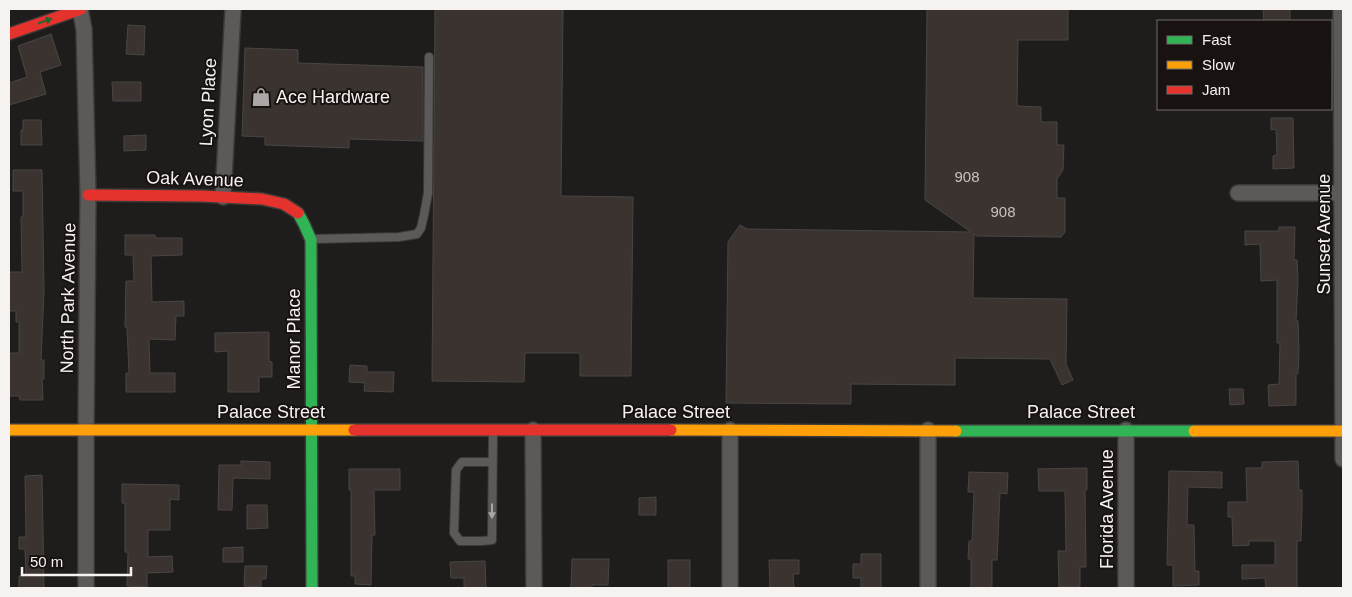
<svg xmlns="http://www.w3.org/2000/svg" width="1352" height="597" viewBox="0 0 1352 597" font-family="Arial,sans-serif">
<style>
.building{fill:#3a332f;stroke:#484645}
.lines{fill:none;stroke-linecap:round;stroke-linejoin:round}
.lane-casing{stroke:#3c3a38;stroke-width:10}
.street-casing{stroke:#3c3a38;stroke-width:18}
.fast-casing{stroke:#3c3a38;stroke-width:14}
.slow-casing{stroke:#3c3a38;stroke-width:14}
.jam-casing{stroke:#3c3a38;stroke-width:14}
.lane{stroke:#5c5a59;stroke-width:8}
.street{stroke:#5c5a59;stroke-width:15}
.fast{stroke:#30b455;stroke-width:11}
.slow{stroke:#ff9f0a;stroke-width:11}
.jam{stroke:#e5322d;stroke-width:11}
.oneway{fill:#246433}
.oneway2{fill:#a9a6a4}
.labels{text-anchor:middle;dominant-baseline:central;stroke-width:4;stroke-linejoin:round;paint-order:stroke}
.number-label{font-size:15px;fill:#c7c2c0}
.poi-label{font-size:18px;fill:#f6f2f0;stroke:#181311;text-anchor:start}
.street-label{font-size:18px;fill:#f6f2f0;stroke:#181311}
</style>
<rect width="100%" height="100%" fill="#1f1d1b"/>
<g class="building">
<path d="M435 9H563L561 196 633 197 631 376H580V353H525L524 382 432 381Z"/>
<path d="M927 9H1068V40H1018L1017 106 1041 107V122H1057V145H1064L1063 170 1057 179V198H1065V232L1061 237 977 236 974 234 973 298 1067 299 1066 364 1073 380 1062 385 1050 359 955 358V385L851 384V404L726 403 728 242 740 225 747 229 971 232 925 200Z"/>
<path d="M1263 9H1290V21H1264Z"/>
<path d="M128 25 145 26 144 55 126 54Z"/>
<path d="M51 34 61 65 40 72 46 94 9 105V83L27 77 18 46Z"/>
<path d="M245 48 298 50V63L423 67V141L349 139V148L265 145V137L242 136Z"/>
<path d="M112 82H141V101H113Z"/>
<path d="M1271 118H1293L1294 168 1273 169V156L1277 155 1276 129 1271 130Z"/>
<path d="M23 120H41L42 145H21V130H23Z"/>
<path d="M146 135V150L124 151V136Z"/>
<path d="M13 170H42L44 291 41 360H44V379H42L43 400H20L19 396H9V353H19V322H16V311H9V272H22L21 217H23V191H13Z"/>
<path d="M1279 227H1295L1294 260H1297L1298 280 1296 321H1298L1299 351 1298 374H1296V405L1269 406 1268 385 1279 384 1280 343H1277V280L1261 281 1260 244 1245 245V231H1279Z"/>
<path d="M125 235H155V238H182V255L151 256 152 302 184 301V316H176L175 340 149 339 150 373H175V392H126V373H129L127 327H125L126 281H134L133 255H125Z"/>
<path d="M269 332V361L272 362V377H259V392H228V351L215 352V333Z"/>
<path d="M350 365 367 366V372H394L393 392 364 391 365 383 349 382Z"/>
<path d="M1229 389H1243L1244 404 1230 405Z"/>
<path d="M241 461 270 462V479L233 478 232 510H218L219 465H241Z"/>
<path d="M1298 461 1299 490H1302V511L1301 541H1297V588H1266L1265 578 1242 579V565H1275V541H1249V545L1233 546 1232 517H1228V502H1247L1246 468H1262V462Z"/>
<path d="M1087 468V490H1085L1086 567H1080V587H1059L1058 551H1066L1065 491H1039L1038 469Z"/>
<path d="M349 469H400V490H374L375 535H372L371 585 355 584V576H351V490H349Z"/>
<path d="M1169 471 1222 472V488L1188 487 1187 525H1194L1195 571H1199V585L1173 586V565H1167Z"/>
<path d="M969 472 1008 473 1007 494 1000 493 997 560H992V588H971V559H968L969 541H972L974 492H968Z"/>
<path d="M42 475 44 588H19V576H26L25 549H19V537H26L25 476Z"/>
<path d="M122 484 179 485V500L170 499V530H148V557L172 556 173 572 147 573V587L127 586 128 552H125V503H122Z"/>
<path d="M656 497V515H639V498Z"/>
<path d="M247 505H267L268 528 247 529Z"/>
<path d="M243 547V562H223V548Z"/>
<path d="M861 554H881V588H861V578H853V564H861Z"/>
<path d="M572 559H609L608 585H592V588H571Z"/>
<rect x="668" y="560" width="22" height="28"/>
<path d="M769 560H799V574H793L794 588H770Z"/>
<path d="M485 561 486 588H464V578H451L450 562Z"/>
<path d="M245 566H267L266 579H261V587L244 586Z"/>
</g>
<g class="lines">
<g class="lane-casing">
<g id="lane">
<path d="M313 239 399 237 417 234 421 228 424 215 428 193 429 57"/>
<path d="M492 462H462L456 470 454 533 460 541H482L492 540 493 432"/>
</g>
</g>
<g class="street-casing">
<g id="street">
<path d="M80 9 84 29 88 195 86 430V588"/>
<path d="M1341 9 1343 459"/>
<path d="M1238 193H1343"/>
<path d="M223 197 233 9"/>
<path d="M533 430 534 588"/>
<path d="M730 588V430"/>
<path d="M928 588V430"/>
<path d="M1126 588V430"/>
</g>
</g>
<g class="fast-casing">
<g id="fast">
<path d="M298 213 304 224 311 240 312 588"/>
<path d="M956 431H1194"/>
</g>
</g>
<g class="slow-casing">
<g id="slow">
<path d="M9 430H354"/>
<path d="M671 430 956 431"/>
<path d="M1194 431H1343"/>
</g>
</g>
<g class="jam-casing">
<g id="jam">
<path d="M9 34 81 9"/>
<path d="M88 195 201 196 262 199 284 204 298 213"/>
<path d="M354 430H671"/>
</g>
</g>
<use href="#lane" class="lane"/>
<use href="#street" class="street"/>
<use href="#fast" class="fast"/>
<use href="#slow" class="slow"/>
<use href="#jam" class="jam"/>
</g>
<defs><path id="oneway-solid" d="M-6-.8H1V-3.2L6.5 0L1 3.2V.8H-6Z" transform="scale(1.25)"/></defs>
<use class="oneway" href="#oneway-solid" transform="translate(45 21) rotate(-19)"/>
<use class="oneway2" href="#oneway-solid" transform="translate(492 511) rotate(90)"/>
<defs>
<g id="shop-bare" transform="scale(1.5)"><path d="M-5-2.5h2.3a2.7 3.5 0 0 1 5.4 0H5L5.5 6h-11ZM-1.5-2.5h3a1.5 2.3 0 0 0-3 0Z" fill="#aba7a5" stroke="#181311" stroke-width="2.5" paint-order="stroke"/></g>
</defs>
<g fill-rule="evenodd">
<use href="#shop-bare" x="261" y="97"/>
</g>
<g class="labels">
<g class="number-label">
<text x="967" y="176">908</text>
<text x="1003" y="211">908</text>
</g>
<g class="poi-label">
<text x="276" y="97">Ace Hardware</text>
</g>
<g class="street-label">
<text transform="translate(208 102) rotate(-87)">Lyon Place</text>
<text transform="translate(195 179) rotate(2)">Oak Avenue</text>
<text transform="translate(1324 234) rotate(-90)">Sunset Avenue</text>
<text transform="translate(68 298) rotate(-89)">North Park Avenue</text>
<text transform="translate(294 339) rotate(-90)">Manor Place</text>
<text x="271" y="412">Palace Street</text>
<text x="676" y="412">Palace Street</text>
<text x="1081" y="412">Palace Street</text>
<text transform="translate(1107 509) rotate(-90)">Florida Avenue</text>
</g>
</g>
<rect width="1352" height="597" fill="none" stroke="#f6f2f0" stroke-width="20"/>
<rect x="1157" y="20" width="175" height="90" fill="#181311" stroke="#716c6a"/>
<rect x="1167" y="36" width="25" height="8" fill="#30b455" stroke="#716c6a"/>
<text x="1202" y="45" font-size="15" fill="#f6f2f0">Fast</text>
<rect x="1167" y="61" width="25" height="8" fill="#ff9f0a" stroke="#716c6a"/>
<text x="1202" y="70" font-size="15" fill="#f6f2f0">Slow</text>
<rect x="1167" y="86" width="25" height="8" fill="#e5322d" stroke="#716c6a"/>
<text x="1202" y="95" font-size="15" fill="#f6f2f0">Jam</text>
<path d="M22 567v8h109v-8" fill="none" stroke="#f6f2f0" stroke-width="2.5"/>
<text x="30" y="567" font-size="15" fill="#f6f2f0" stroke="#181311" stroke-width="4" paint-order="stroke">50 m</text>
</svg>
